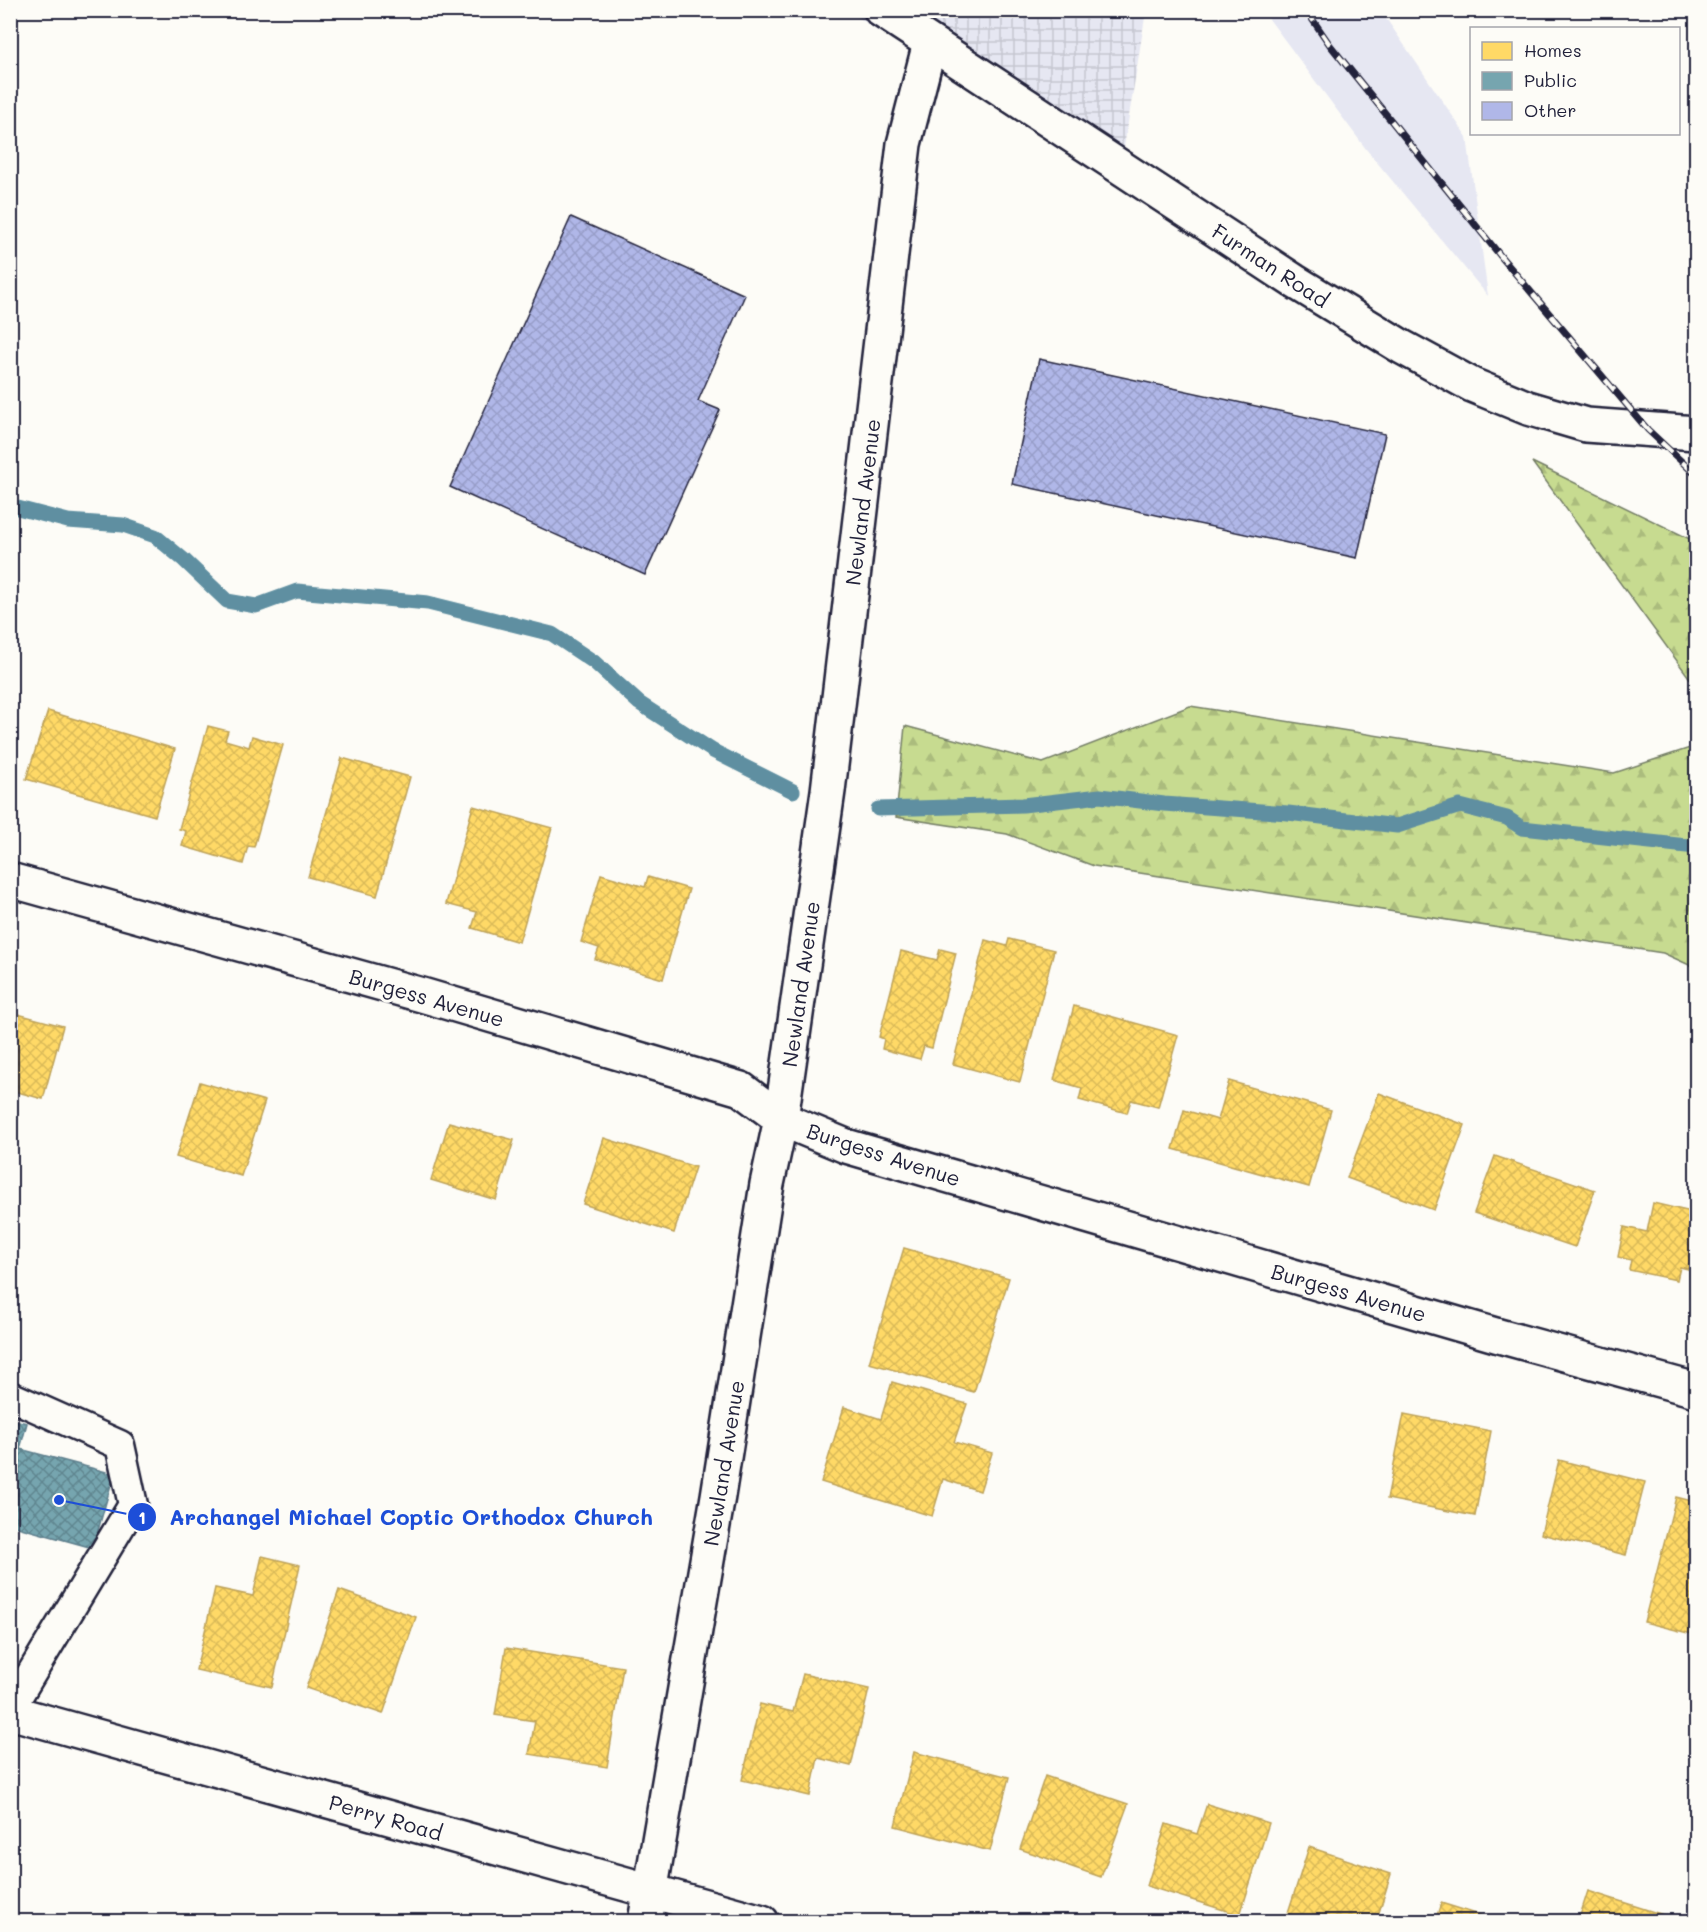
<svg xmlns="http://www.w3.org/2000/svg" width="1707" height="1932" viewBox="0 0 1707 1932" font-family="Mali,sans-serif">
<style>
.built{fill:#e6e7f2}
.industrial{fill:url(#industrial-grid)}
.forest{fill:url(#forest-firs);stroke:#747e66;stroke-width:1.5}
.homes{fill:url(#homes-cross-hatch);stroke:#bda259;stroke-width:1.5}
.public{fill:url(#public-cross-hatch);stroke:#5d7e8c;stroke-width:1.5}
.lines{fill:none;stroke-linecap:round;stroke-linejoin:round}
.stream{stroke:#5f8fa1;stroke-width:15}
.building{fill:url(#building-cross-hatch);stroke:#22223b;stroke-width:1.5}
.service-casing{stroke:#22223b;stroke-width:33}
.minor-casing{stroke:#22223b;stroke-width:38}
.tertiary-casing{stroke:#22223b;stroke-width:38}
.service{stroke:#fdfcf7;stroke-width:28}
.minor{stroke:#fdfcf7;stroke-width:33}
.tertiary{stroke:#fdfcf7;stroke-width:33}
.rail-casing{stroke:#22223b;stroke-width:7}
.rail{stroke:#fdfcf7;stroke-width:4.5;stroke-dasharray:14;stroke-linecap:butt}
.labels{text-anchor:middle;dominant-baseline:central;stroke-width:6;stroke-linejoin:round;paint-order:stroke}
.street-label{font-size:21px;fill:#22223b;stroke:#fdfcf7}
.leader{fill:none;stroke:#1d4ed8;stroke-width:2}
.callout-dot{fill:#1d4ed8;stroke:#fdfcf7;stroke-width:2}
.mark-label{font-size:18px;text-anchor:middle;font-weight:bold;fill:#fff}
.callout-label{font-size:22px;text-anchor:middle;font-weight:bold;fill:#1d4ed8;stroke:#fdfcf7;stroke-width:6;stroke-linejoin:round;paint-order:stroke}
</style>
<defs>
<pattern id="industrial-grid" width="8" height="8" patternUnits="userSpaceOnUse" patternTransform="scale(1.5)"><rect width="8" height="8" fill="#e6e7f2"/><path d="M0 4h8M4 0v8" fill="none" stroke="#c5c6d0"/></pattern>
<pattern id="forest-firs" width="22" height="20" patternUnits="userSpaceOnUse" patternTransform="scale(1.5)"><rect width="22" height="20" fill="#c7db90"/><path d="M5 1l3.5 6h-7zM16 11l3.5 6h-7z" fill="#abbc7d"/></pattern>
<pattern id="homes-cross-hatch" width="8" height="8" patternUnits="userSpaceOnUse" patternTransform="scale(1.5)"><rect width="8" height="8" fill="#ffd966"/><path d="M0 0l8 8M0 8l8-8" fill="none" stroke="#daba59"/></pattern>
<pattern id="public-cross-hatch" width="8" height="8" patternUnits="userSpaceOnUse" patternTransform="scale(1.5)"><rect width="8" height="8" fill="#76a5af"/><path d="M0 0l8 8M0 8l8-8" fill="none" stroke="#608690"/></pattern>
<pattern id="building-cross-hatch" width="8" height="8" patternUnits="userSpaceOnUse" patternTransform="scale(1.5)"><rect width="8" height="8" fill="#b0b7e8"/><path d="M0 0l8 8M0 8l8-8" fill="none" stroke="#979dc8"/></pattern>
</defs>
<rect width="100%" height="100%" fill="#fdfcf7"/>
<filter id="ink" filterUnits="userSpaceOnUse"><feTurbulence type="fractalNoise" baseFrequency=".0167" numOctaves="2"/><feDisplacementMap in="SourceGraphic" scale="12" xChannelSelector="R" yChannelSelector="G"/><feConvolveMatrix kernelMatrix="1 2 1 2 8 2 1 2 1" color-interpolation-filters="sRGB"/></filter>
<g filter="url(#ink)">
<path class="built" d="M1263 11H1381L1467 137 1488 296 1366 149Z"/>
<path class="industrial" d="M850 11H1146L1120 172 878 31Z"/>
<g class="forest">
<path d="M1532 462 1696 542V687Z"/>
<path d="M1190 706 1614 773 1696 746V968L1663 953 1094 866 1007 834 896 817 905 726 1043 763Z"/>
</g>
<g class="homes">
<path d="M48 711 175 749 155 816 26 779Z"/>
<path d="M208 726 228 731 225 740 249 747 252 736 283 745 254 847 248 846 243 864 182 846 186 831 179 829Z"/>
<path d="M342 758 410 777 377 896 308 877Z"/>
<path d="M473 806 552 828 519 942 472 928 477 912 446 904Z"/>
<path d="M601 874 645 887 648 877 689 889 663 979 595 959 599 948 581 942Z"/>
<path d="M1009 939 1054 950 1020 1082 953 1064 985 940 1007 946Z"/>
<path d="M940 949 956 953 932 1048 924 1046 920 1059 882 1049 884 1039 879 1037 901 951 937 960Z"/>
<path d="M1074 1006 1178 1035 1158 1107 1131 1100 1127 1113 1079 1100 1082 1088 1054 1080Z"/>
<path d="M10 1012 63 1026 43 1099 10 1090Z"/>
<path d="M1229 1081 1331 1110 1309 1187 1173 1149 1184 1110 1218 1120Z"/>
<path d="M200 1082 265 1101 241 1176 176 1157Z"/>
<path d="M1379 1093 1465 1125 1434 1210 1347 1178Z"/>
<path d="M449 1122 514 1140 496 1200 431 1180Z"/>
<path d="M604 1138 695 1167 674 1233 583 1204Z"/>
<path d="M1495 1156 1595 1190 1575 1247 1474 1213Z"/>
<path d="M1653 1203 1696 1213V1271L1680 1267 1677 1280 1629 1270 1631 1260 1618 1257 1624 1227 1647 1232Z"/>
<path d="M904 1248 1009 1278 974 1392 869 1363Z"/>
<path d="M892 1382 967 1404 954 1442 992 1453 980 1491 943 1479 932 1516 821 1482 844 1407 881 1419Z"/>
<path d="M1404 1414 1491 1431 1475 1516 1387 1499Z"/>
<path d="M1559 1460 1645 1482 1626 1555 1541 1534Z"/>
<path d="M1676 1497 1696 1502V1635L1644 1622Z"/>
<path d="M262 1556 300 1565 272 1687 196 1670 215 1588 253 1596Z"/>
<path d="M339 1590 416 1617 383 1714 306 1688Z"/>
<path d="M506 1648 623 1667 607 1767 529 1754 535 1721 495 1715Z"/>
<path d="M803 1674 869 1689 851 1766 818 1758 810 1796 742 1780 760 1704 793 1712Z"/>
<path d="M914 1752 1009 1777 990 1851 895 1826Z"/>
<path d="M1045 1776 1128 1804 1101 1877 1020 1849Z"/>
<path d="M1207 1804 1269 1823 1240 1915 1147 1886 1166 1824 1197 1834Z"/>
<path d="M1309 1847 1391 1874 1376 1922H1285Z"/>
<path d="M1588 1891 1673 1918 1672 1922H1578Z"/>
<path d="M1441 1903 1502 1922H1435Z"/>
</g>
<path class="public" d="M10 1419 27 1423 20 1449 114 1474 93 1548 10 1525Z"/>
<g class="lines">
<g class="stream">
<path d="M10 506 68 521 123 525 155 536 184 560 227 601 256 606 297 591 428 603 552 634 594 662 639 703 713 751 793 791"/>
<path d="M878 809 1023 805 1100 796 1164 804 1288 813 1397 826 1460 806 1507 818 1522 828 1696 847"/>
</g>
</g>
<g class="building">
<path d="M571 217 745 295 698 401 720 410 645 575 450 487Z"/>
<path d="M1039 359 1385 434 1357 558 1012 484Z"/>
</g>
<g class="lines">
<g class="service-casing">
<path id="service" d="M10 1396 120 1445 133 1505 10 1709"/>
</g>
<g class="minor-casing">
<g id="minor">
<path d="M881 10 1294 281 1402 347 1472 385 1528 408 1586 425 1696 433"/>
<path d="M10 880 422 995 741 1089 781 1119 846 1146 1499 1336 1696 1390"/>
<path d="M645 1922 718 1496 767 1184 781 1119 828 791 904 144 930 43"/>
</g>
</g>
<g class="tertiary-casing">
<path id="tertiary" d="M10 1712 762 1922"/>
</g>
<use href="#service" class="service"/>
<use href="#minor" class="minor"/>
<use href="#tertiary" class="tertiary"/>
<g class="rail-casing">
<path id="rail" d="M1306 10 1330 45 1503 259 1648 430 1696 475"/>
</g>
<use href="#rail" class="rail"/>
</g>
</g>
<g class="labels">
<g class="street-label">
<text transform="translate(1271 265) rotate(33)">Furman Road</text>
<text transform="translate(862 502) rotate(-83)">Newland Avenue</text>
<text transform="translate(800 984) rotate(-82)">Newland Avenue</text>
<text transform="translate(427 997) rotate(16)">Burgess Avenue</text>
<text transform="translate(884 1154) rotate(18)">Burgess Avenue</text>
<text transform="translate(1349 1292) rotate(16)">Burgess Avenue</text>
<text transform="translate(723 1463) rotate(-81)">Newland Avenue</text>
<text transform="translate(386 1817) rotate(16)">Perry Road</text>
</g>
</g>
<path class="leader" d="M59 1500L142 1517"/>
<g class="callout-dot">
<circle cx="59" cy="1500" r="6"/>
<circle cx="142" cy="1517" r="15"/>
</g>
<g class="mark-label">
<text x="142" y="1524">1</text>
</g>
<g class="callout-label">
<text x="411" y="1525">Archangel Michael Coptic Orthodox Church</text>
</g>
<rect width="1707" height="1932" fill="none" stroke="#fdfcf7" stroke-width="36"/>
<rect x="18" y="18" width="1671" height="1896" fill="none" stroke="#22223b" stroke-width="2" filter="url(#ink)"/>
<rect x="1470" y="27" width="210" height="108" fill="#fdfcf7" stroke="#a5a5ac" stroke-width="1.5"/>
<rect x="1482" y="42" width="30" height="18" fill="#ffd966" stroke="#a5a5ac" stroke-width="1.5"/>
<text x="1524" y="57" font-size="18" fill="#22223b">Homes</text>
<rect x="1482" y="72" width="30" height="18" fill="#76a5af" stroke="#a5a5ac" stroke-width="1.5"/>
<text x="1524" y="87" font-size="18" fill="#22223b">Public</text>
<rect x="1482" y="102" width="30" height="18" fill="#b0b7e8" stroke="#a5a5ac" stroke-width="1.5"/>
<text x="1524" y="117" font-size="18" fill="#22223b">Other</text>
</svg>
